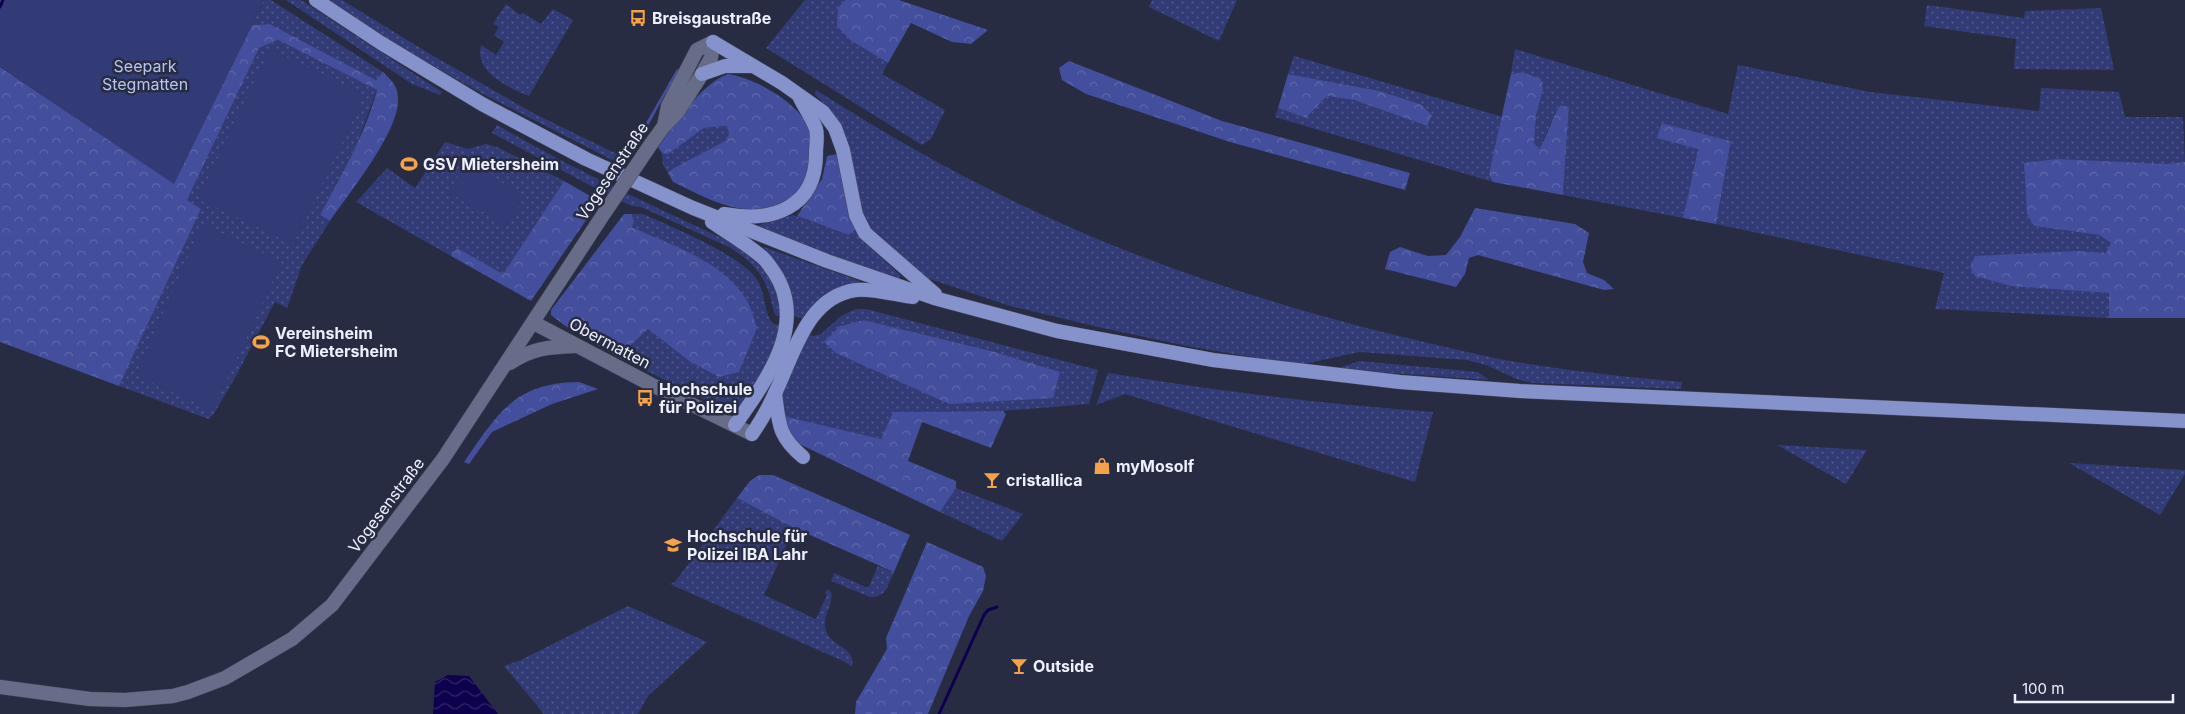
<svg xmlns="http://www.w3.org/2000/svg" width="2185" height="714" viewBox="0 0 2185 714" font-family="Inter,sans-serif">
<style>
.grass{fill:url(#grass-dots);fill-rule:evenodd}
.forest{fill:url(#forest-crowns)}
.park{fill:#323b76}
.water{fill:url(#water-waves)}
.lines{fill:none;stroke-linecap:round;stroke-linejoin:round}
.stream{stroke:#0d014d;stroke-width:3}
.tertiary-casing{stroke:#45495c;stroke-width:15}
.primary-casing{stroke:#45495c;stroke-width:15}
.tertiary{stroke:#676d88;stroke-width:14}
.primary{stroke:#8592cb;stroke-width:14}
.tertiary-bridge-casing{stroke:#45495c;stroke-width:15;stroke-linecap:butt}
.tertiary-bridge{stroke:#676d88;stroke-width:14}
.labels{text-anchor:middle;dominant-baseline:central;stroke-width:5;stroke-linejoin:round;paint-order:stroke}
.poi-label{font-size:16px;font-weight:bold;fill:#edf0fd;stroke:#272c43;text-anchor:start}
.park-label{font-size:16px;fill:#b8c3ee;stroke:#272c43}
.street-label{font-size:16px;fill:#edf0fd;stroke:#272c43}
</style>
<defs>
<pattern id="grass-dots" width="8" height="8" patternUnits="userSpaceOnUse" patternTransform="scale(1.25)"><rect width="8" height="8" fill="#323b76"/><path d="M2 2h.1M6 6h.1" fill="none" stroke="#50588a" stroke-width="1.8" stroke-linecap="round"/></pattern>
<pattern id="forest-crowns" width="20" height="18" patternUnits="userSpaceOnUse" patternTransform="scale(1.25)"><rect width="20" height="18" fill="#434e9c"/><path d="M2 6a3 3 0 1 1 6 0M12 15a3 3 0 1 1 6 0" fill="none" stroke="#5e68ab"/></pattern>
<pattern id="water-waves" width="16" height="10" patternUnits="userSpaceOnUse" patternTransform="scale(1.25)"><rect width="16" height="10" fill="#0d014d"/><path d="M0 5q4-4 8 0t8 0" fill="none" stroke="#312668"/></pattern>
</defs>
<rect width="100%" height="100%" fill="#272c43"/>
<g class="grass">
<path d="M264 0H271L383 72 376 80 270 24 252 25Z"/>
<path d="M286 0H301L442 92 440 95 412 84Z"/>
<path d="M328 0H342L430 54 533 113 625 158 622 165 483 94 400 47Z"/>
<path d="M805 0H845L839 8 850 40 888 63 882 74 945 110 931 139 922 145 766 48Z"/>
<path d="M1152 0H1237L1219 41 1149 7Z"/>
<path d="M506 4 520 15 523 13 541 24 553 9 573 20 529 96C509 88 474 72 481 45L496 55 504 42 494 35 499 27 493 24Z"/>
<path d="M1927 5 2024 18 2025 11 2101 8 2114 70 2014 69 2016 39 1924 26Z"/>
<path d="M278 40 377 90 356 146 320 215 330 221 302 265 287 308 275 302 236 376 215 412 209 419 119 386 201 209 187 200 259 48Z"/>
<path d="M1515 49 1728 114 1738 65 1870 92 2039 111 2041 88 2119 92 2125 117H2183L2185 162 2165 164 2034 226 2099 235 2111 243 2106 253 2079 251 2081 290 2109 293V318L1935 309 1944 273 1716 224 1731 141 1660 123 1658 138 1698 148 1683 218 1563 195 1569 107 1560 105C1551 119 1547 135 1539 149L1533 143 1536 116 1543 89 1522 72 1511 74Z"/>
<path d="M1294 56 1503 117 1489 174 1493 182 1275 117 1278 108 1306 118 1327 96 1354 100 1427 126 1420 104 1380 91 1288 74Z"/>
<path d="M816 90C871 125 927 158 985 187 1116 254 1256 301 1399 336 1438 345 1476 355 1516 362 1571 371 1626 377 1682 382L1681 389 1534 383 1519 380 1486 365 1467 360 1360 352 1299 365 1187 346 1098 327 1007 305 927 278 869 228 864 219 831 111 815 94Z"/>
<path d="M497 125C574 170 654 207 735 244 760 261 781 285 781 316H776C772 309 772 301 769 293 762 271 748 259 729 247L641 207 632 206 608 195 492 133Z"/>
<path d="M727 126 729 134 725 141 672 169 668 173 663 165 662 153 668 154 704 128Z"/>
<path d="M445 142 468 149 486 144 497 147 564 181 503 274 457 249 451 256 356 202 387 168 415 188Z"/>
<path d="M632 214H643C672 227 738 254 756 278 766 292 763 311 773 324L781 325C773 357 756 383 738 410L722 408 618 357 648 329 689 361 706 261 632 227 634 222Z"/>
<path d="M793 215 849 235 856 228 884 260 901 276 899 279 758 228 759 225Z"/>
<path d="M764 247 860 281 859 285 804 319 794 316C790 287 784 270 762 250Z"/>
<path d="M856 309H866L1098 370 1089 404 1003 411 893 412 881 439 781 416C777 388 796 360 808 334L813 336 821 334 841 316ZM864 320 995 352 1059 372 840 326Z"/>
<path d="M1359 361 1478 372 1489 380 1336 369Z"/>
<path d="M1108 373C1216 391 1324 404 1433 412L1415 482 1125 394 1096 405Z"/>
<path d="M1777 445 1867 450 1846 484Z"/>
<path d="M2069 463 2185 470V474L2160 515Z"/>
<path d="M956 488 1023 514 1002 541 940 512Z"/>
<path d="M737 498 794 528 764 595 816 619 827 595 825 594 827 589 831 592C834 606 821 615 826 631 832 648 856 646 852 667L845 662 670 584 675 582Z"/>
<path d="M878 566 894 572C888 585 886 598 870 597L831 581 834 573 868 588Z"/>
<path d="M628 606 707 642 648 696 638 714H544L504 666 521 660Z"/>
</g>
<g class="forest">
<path d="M845 0H899L988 30 971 44 952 42 911 23 888 63 850 40 837 26 838 8Z"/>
<path d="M270 24 376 80 383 72C391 80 398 86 398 98 400 131 349 193 330 221L320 215C341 175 365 135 377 90L278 40 259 48 187 200 201 209 119 386 0 342V67L174 183 252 25Z"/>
<path d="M1069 61 1222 121 1410 173 1405 190 1230 142 1086 94 1062 80 1059 68Z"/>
<path d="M677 69 682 72 665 95 634 151 631 149Z"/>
<path d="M1522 72 1541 79 1543 89 1536 116 1534 143 1539 149C1548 136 1551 119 1560 105L1569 107 1563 195 1493 182 1489 174 1511 74Z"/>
<path d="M728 74C756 78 801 104 811 132 813 139 808 171 807 182 801 187 795 196 787 200 748 223 709 199 673 182L668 173 672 169 725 141 729 134 727 126 704 128 668 154 662 153 658 147C676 124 700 84 728 74Z"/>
<path d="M1288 74 1380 91 1420 104 1432 115 1427 126 1354 100 1327 96 1306 118 1278 108Z"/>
<path d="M1661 123 1731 141 1716 224 1683 218 1698 149 1657 138Z"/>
<path d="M837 154 842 182 856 228 849 235 797 216 822 179 827 156Z"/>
<path d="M2057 159 2165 164 2185 162V318H2109V293L2011 286 1975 276 1970 267 1975 256 2079 251 2106 253 2111 243 2099 235 2034 226 2027 214 2024 163Z"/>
<path d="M564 181 599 201 531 301 451 256 457 248 503 274Z"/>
<path d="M1475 208 1575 224 1589 233 1583 262 1587 273 1604 280 1614 289 1604 290 1478 255 1469 258 1465 274 1456 287 1385 269 1390 252 1400 247 1428 256 1446 255 1460 237Z"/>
<path d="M624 214H632L634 222 632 227C673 246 724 261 748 302 752 310 754 320 757 328L739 372 719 377 689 361 648 329 618 357 564 325 551 315V310Z"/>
<path d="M864 320 995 352 1060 372 1053 398 949 404 836 353 824 342 840 326Z"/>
<path d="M579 382 598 389 552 404 492 432 469 464 464 462C498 413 514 383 579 382Z"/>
<path d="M1003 411 1006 414 991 448 922 422 908 461 956 481V488L940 512 789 439 783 416 881 439 893 412Z"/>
<path d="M759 475H773L910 535 894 572 794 528 737 498 750 481Z"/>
<path d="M927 542 983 567 986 576 983 591 969 616 928 714H855L856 702 887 649 886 638Z"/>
</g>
<g class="park">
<path d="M0 0H264L174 184 0 67Z"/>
<path d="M270 49 365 95 293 244 198 199Z"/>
<path d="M467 162 525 196 507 226 449 192Z"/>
<path d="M202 224 282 262 212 411 136 375Z"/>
</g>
<path class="water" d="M448 675 469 676 498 714H433L435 682Z"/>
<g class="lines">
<g class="stream">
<path d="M0 7 3 0"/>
<path d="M939 714 984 615 988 610 997 607"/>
</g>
<g class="tertiary-casing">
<g id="tertiary">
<path d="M664 126 668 106 697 50 713 42"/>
<path d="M651 144 664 126 677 113 702 74 711 58 713 42"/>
<path d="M534 323 652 385 752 434"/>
<path d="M510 363C533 348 548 347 575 346"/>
<path d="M0 687 90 699 125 700 173 696 188 692 225 678 292 639 332 605 443 459 605 212"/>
</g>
</g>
<g class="primary-casing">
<g id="primary">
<path d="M316 0 381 43 482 104 586 159 693 208 827 261 934 298 1057 331 1213 360 1400 382 1520 391 2185 421"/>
<path d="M713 42 782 83 823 112 835 128 843 150 856 215 865 233 935 294"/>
<path d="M702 74 725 66H753"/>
<path d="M724 214C772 223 817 208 816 152 816 145 818 136 816 129 812 118 805 108 800 98"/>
<path d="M712 222C728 233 747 244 762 257 767 261 770 267 774 272 809 325 765 382 735 425"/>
<path d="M775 393C779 424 778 436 803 457"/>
<path d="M752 434C764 417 773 399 781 380 797 344 811 296 856 290 871 288 897 295 913 297"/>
</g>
</g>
<use href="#tertiary" class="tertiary"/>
<use href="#primary" class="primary"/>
<g class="tertiary-bridge-casing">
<path id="tertiary-bridge" d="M605 212 651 144"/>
</g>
<use href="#tertiary-bridge" class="tertiary-bridge"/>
</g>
<defs>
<g id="bus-bare" transform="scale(1.35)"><path d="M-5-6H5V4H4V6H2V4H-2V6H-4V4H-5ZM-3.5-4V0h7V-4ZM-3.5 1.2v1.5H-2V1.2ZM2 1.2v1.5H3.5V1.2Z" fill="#f6a248" stroke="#272c43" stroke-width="2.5" paint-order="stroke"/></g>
<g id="stadium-bare" transform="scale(1.35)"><path d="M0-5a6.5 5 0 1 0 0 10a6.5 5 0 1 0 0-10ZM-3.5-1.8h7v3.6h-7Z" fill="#f6a248" stroke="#272c43" stroke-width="2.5" paint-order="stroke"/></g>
<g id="shop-bare" transform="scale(1.35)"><path d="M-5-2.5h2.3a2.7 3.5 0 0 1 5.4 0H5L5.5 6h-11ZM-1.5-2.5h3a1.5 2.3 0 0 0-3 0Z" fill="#f6a248" stroke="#272c43" stroke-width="2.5" paint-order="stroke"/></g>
<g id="bar-bare" transform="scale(1.35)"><path d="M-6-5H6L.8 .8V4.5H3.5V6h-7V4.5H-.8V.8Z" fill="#f6a248" stroke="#272c43" stroke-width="2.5" paint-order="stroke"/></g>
<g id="university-bare" transform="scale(1.35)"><path d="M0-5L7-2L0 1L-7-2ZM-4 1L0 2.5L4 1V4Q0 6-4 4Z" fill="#f6a248" stroke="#272c43" stroke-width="2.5" paint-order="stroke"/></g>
</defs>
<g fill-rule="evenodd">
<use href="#bus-bare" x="638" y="18"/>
<use href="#stadium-bare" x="409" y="164"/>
<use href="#stadium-bare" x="261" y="342"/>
<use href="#bus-bare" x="645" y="398"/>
<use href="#shop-bare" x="1102" y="466"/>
<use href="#bar-bare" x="992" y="480"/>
<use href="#university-bare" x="673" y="545"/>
<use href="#bar-bare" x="1019" y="666"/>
</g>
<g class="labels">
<g class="poi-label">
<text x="652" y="18">Breisgaustraße</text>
<text x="423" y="164">GSV Mietersheim</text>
<text x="275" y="333">Vereinsheim<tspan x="275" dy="18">FC Mietersheim</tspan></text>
<text x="659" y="389">Hochschule<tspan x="659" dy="18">für Polizei</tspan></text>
<text x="1116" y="466">myMosolf</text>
<text x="1006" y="480">cristallica</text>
<text x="687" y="536">Hochschule für<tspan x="687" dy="18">Polizei IBA Lahr</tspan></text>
<text x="1033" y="666">Outside</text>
</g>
<g class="park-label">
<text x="145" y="66">Seepark<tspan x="145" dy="18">Stegmatten</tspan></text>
</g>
<g class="street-label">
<text transform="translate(612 171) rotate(-56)">Vogesenstraße</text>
<text transform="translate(610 343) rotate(28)">Obermatten</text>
<text transform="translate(386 505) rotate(-53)">Vogesenstraße</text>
</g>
</g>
<path d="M2015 694v8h158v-8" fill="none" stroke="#edf0fd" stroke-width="2.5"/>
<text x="2022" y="694" font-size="15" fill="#edf0fd" stroke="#272c43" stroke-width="4" paint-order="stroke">100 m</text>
</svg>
